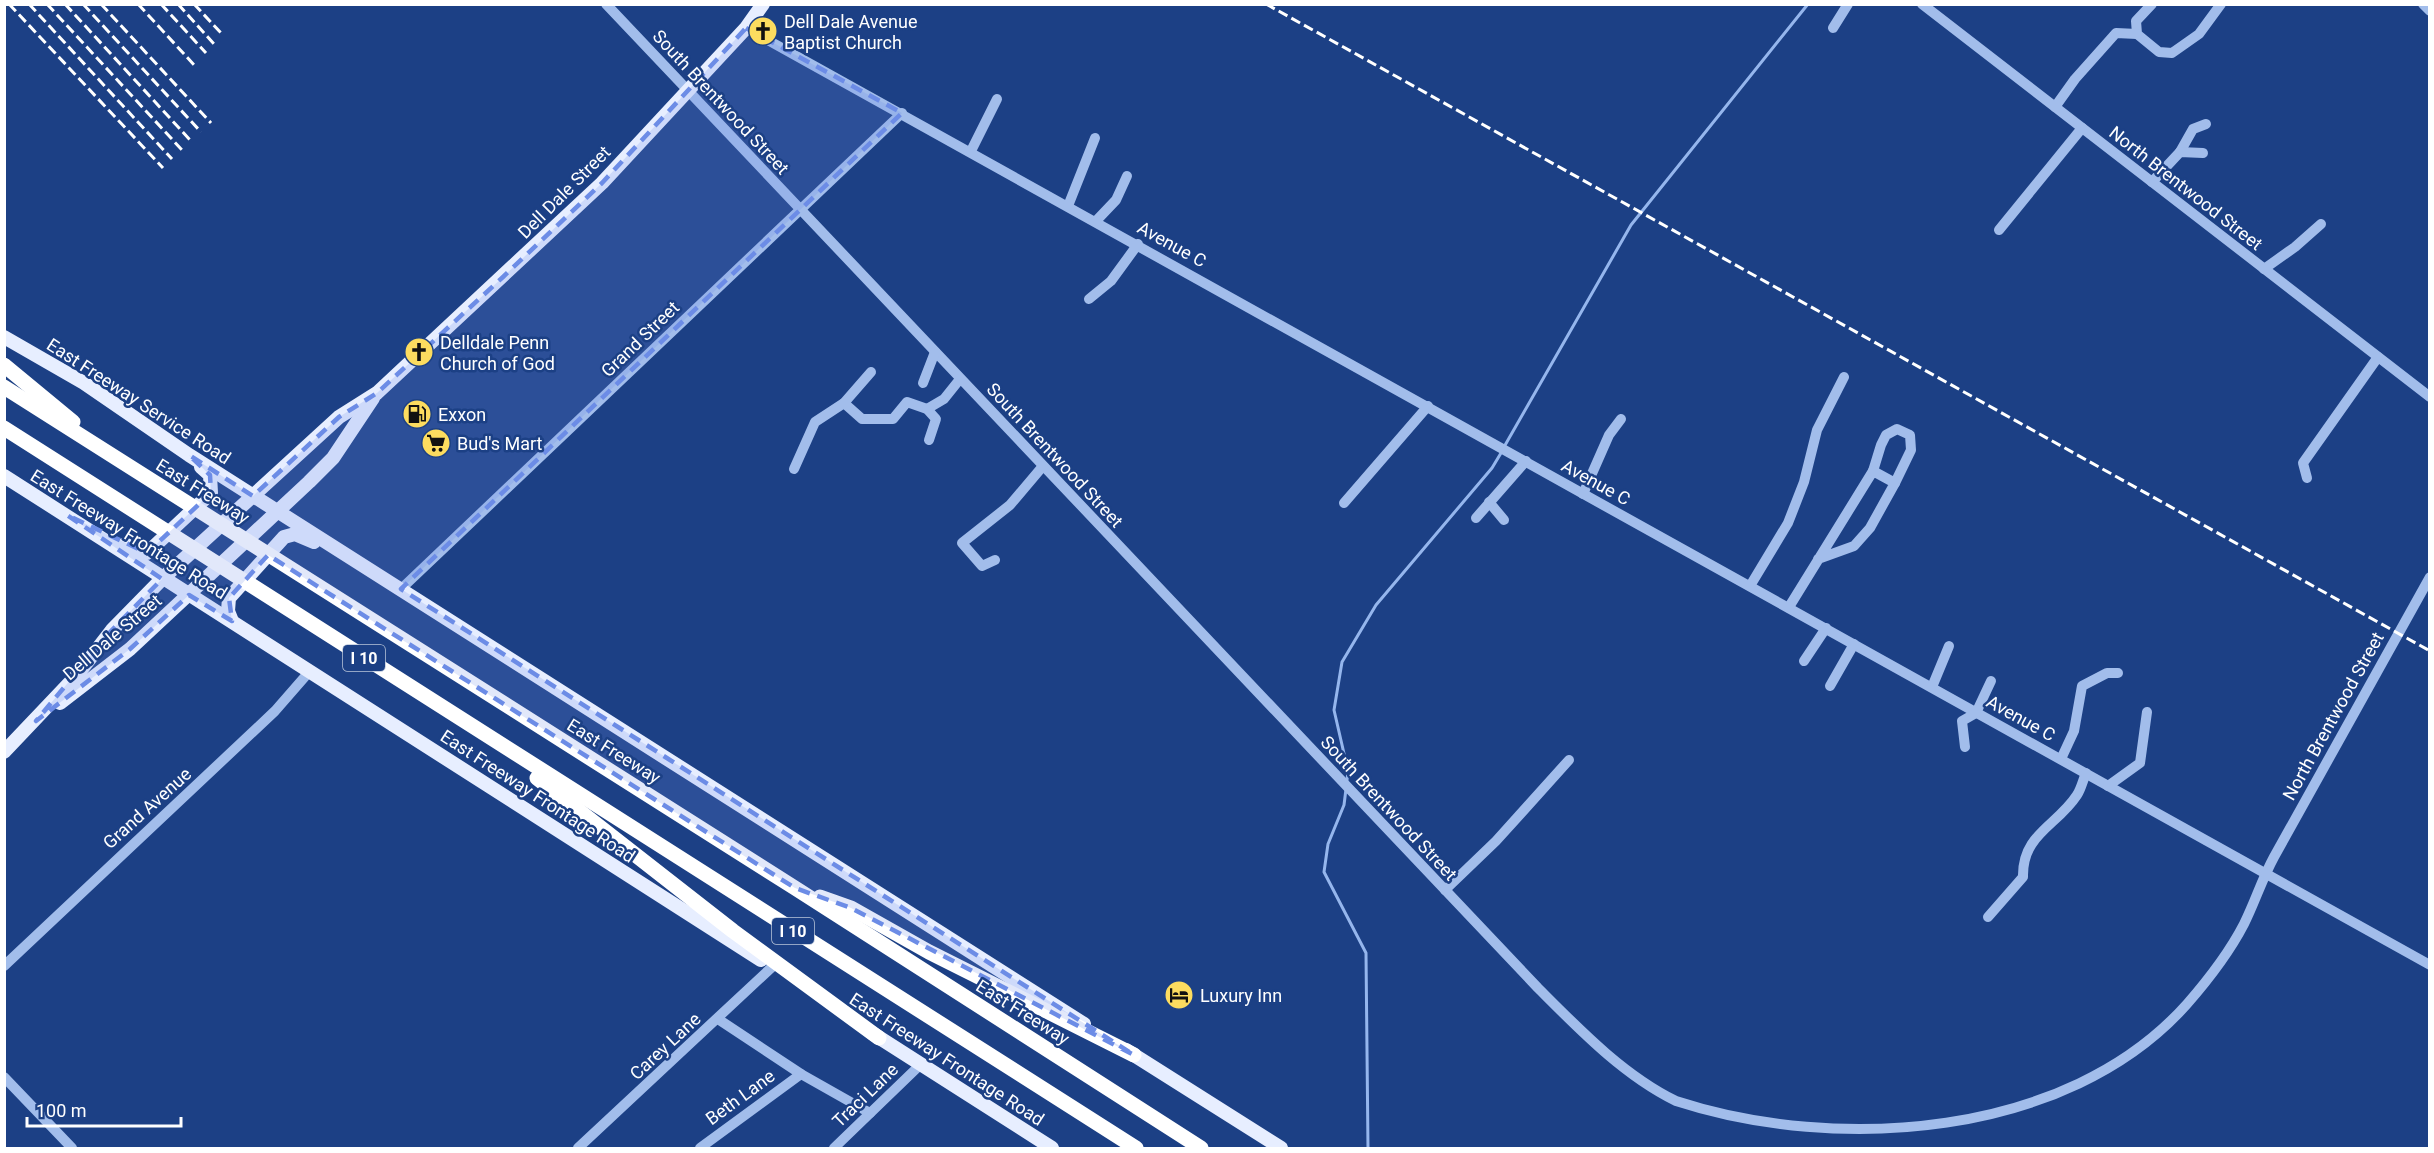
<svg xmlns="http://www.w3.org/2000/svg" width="2434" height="1153" viewBox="0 0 2434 1153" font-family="Roboto,sans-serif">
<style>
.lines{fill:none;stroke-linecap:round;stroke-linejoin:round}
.stream{stroke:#95b6ed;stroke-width:3}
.minor{stroke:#a2bdeb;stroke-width:10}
.major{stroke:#e7eeff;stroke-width:14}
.highway{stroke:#fff;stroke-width:15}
.rail{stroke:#fff;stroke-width:3;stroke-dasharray:10 4.5;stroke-linecap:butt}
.marked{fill:#6c8ce6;fill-opacity:0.2;stroke:#6c8ce6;stroke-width:4.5;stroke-dasharray:12 8;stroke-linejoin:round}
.labels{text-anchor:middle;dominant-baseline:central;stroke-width:5;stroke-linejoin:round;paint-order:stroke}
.shield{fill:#1c4085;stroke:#bbc6da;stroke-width:1.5}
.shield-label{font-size:16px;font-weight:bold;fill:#fff}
.poi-label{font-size:18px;fill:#fff;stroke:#1c4085;text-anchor:start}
.street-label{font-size:18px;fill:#fff;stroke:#1c4085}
</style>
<rect width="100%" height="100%" fill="#1c4085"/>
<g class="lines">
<g class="stream">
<path d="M1504 447 1631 225 1808 4"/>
<path d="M1347 780 1348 771 1334 710 1342 662 1376 605 1492 468 1501 453"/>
<path d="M1346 789 1344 805 1328 844 1324 872 1366 953 1368 1148"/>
</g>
<g class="minor">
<path d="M606 4 1538 988C1579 1029 1623 1075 1676 1101 1836 1153 2067 1139 2187 1004 2208 980 2229 953 2244 924 2255 902 2262 879 2274 857 2326 764 2378 670 2430 577"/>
<path d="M1922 4 2430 397"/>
<path d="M2152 4 2136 21 2137 34 2159 52 2172 53 2199 34 2221 4"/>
<path d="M2423 4 2430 11"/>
<path d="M746 28 2430 965"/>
<path d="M1833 28 1848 4"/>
<path d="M2055 107 2075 79 2116 33 2137 34"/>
<path d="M971 151 997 99"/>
<path d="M2180 152 2193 129 2206 124"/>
<path d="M2152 182 2180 152 2203 153"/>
<path d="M1068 206 1095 138"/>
<path d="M1096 221 1116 200 1127 176"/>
<path d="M1999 230 2082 128"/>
<path d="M2264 269 2295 247 2321 224"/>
<path d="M1089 299 1111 281 1138 244"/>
<path d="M923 383 935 352"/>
<path d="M844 403 862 419H893L907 402 927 409 936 419 929 440"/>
<path d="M927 409 944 399 960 379"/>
<path d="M794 469 815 422 844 403 871 372"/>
<path d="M1873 471 1881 445 1886 435 1897 429 1910 435 1911 450 1895 483"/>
<path d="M2307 478 2303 463 2378 357"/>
<path d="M1583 494 1609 435 1621 419"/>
<path d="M1489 502 1504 520"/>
<path d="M1344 503 1428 406"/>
<path d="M1476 518 1526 461"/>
<path d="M995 560 982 566 962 543 1010 505 1043 466"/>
<path d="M1750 586 1788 523 1804 482 1817 430 1844 377"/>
<path d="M401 589 902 113"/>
<path d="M1789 607 1873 471 1895 483 1870 528 1854 546 1818 559"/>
<path d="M1804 661 1826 628"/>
<path d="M1830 686 1854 644"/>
<path d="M1932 687 1949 646"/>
<path d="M1965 747 1962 721 1976 713 1991 681"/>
<path d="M2061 759 2074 731 2082 686 2107 673H2118"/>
<path d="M2108 786 2140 763 2147 712"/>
<path d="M1445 890 1496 841 1569 760"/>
<path d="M1988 917 2023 877C2022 834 2057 826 2077 795 2081 789 2083 780 2086 773"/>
<path d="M4 966 275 711 309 672"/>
<path d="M718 1019 801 1074 870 1113"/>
<path d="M4 1077 72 1148"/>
<path d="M578 1148 772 967"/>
<path d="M700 1148 801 1074"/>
<path d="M834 1148 920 1065"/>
</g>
<g class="major">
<path d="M4 337 84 383 189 455 1084 1024"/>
<path d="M4 476 761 960"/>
<path d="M125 544 137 551 147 553 211 493 210 475 201 467"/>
<path d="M232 621 228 611 229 598 284 537 295 534 314 542"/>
<path d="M60 703 130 649 309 482 333 458 373 398"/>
<path d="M4 752 78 674 112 630 162 579 339 417 377 393 602 183 746 28 763 4"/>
<path d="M872 1033 1052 1148"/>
<path d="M1126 1050 1281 1148"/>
</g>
<g class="highway">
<path d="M4 365 73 422"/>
<path d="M4 387 795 888 1201 1148"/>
<path d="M4 428 1136 1148"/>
<path d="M537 778 733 931 879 1038"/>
<path d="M820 897 851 908 929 952 1134 1055"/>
</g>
<g class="rail">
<path d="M9 4 163 168"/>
<path d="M29 4 172 159"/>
<path d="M47 4 182 150"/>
<path d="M65 4 191 141"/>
<path d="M83 4 201 132"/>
<path d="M101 4 211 123"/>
<path d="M138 4 196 67"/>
<path d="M161 4 206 53"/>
<path d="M178 4 214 44"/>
<path d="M194 4 221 33"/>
<path d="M1266 4 2430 651"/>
</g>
</g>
<path class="marked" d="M746 28 902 113 401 589 1134 1055 851 908 795 888 268 555 229 598 232 621 189 595 130 649 36 721 112 630 162 579 67 515 147 553 211 493 210 475 189 455 253 496 339 417 377 393 503 277 602 183Z"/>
<defs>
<g id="church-disc" transform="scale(1.5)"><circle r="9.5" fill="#fcdc5f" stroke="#1c4085"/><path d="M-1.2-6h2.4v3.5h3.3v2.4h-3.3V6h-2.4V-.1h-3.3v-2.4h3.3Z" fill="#111"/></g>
<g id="fuel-disc" transform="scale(1.5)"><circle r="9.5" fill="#fcdc5f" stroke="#1c4085"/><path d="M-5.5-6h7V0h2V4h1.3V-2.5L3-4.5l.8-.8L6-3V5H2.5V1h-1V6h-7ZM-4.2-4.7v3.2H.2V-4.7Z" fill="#111"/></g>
<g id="supermarket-disc" transform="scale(1.5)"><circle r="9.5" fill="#fcdc5f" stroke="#1c4085"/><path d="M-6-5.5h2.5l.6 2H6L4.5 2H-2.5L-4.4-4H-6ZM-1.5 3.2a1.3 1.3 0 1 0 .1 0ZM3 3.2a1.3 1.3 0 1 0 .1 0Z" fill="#111"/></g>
<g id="hotel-disc" transform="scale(1.5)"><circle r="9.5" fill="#fcdc5f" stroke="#1c4085"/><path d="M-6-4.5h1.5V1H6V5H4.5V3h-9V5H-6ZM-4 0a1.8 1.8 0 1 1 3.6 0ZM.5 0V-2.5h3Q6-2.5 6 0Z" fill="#111"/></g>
</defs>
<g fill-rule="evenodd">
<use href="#church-disc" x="763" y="31"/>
<use href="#church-disc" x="419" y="352"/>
<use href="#fuel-disc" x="417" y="414"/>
<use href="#supermarket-disc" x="436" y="443"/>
<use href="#hotel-disc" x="1179" y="995"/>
</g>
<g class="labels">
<g class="shield">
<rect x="343" y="645" width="42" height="26" rx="4.5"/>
<rect x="772" y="918" width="42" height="26" rx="4.5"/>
</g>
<g class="shield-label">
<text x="364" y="658">I 10</text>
<text x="793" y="931">I 10</text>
</g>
<g class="poi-label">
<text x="784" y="21">Dell Dale Avenue<tspan x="784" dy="21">Baptist Church</tspan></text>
<text x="440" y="342">Delldale Penn<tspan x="440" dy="21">Church of God</tspan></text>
<text x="438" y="414">Exxon</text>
<text x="457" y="443">Bud's Mart</text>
<text x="1200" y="995">Luxury Inn</text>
</g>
<g class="street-label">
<text transform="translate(721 102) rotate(47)">South Brentwood Street</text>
<text transform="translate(2186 188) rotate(38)">North Brentwood Street</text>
<text transform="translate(564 192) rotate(-45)">Dell Dale Street</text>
<text transform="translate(1172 244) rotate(29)">Avenue C</text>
<text transform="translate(640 339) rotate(-44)">Grand Street</text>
<text transform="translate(139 401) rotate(33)">East Freeway Service Road</text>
<text transform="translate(1055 455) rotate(47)">South Brentwood Street</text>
<text transform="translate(1596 482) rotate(29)">Avenue C</text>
<text transform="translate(203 491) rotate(32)">East Freeway</text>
<text transform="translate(129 534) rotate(32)">East Freeway Frontage Road</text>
<text transform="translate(112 637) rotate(-40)">Dell Dale Street</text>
<text transform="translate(2333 716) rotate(-61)">North Brentwood Street</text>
<text transform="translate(2021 718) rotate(29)">Avenue C</text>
<text transform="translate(614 751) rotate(32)">East Freeway</text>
<text transform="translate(538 796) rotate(33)">East Freeway Frontage Road</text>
<text transform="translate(147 808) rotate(-42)">Grand Avenue</text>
<text transform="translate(1389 808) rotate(47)">South Brentwood Street</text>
<text transform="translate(1023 1012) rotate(32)">East Freeway</text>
<text transform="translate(665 1046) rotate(-43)">Carey Lane</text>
<text transform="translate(947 1059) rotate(33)">East Freeway Frontage Road</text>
<text transform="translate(865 1095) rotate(-44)">Traci Lane</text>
<text transform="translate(740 1097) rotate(-36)">Beth Lane</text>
</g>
</g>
<rect width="2434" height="1153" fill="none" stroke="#ffffff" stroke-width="12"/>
<path d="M27 1117v9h154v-9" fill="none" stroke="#ffffff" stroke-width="3"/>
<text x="36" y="1117" font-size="18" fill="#ffffff" stroke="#1c4085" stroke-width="4.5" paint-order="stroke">100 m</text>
</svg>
